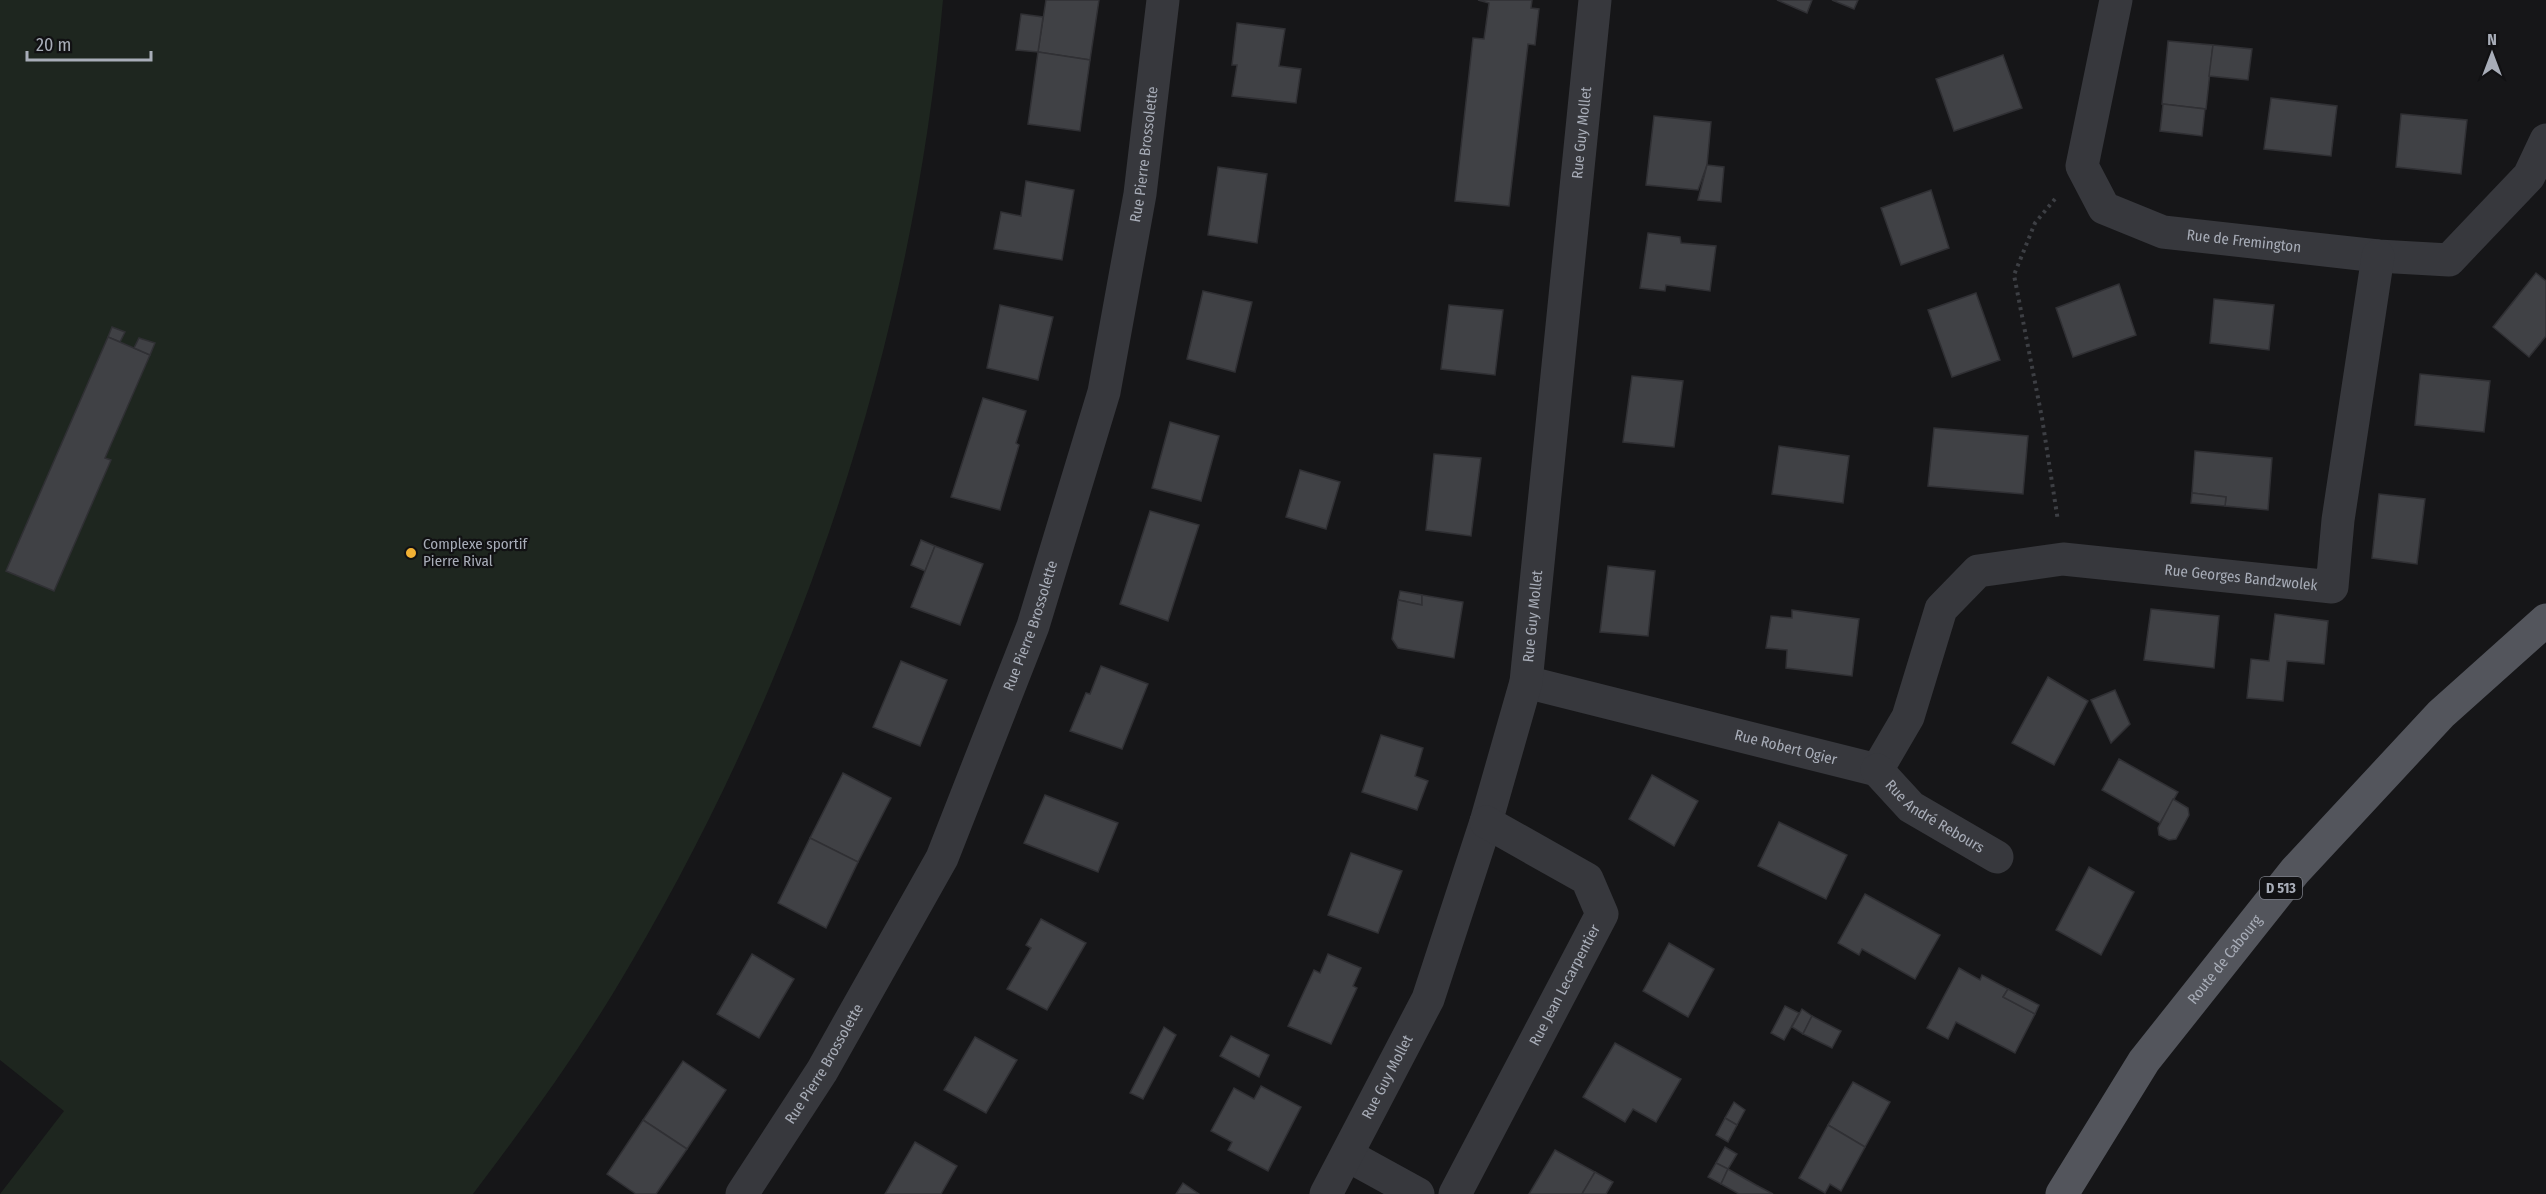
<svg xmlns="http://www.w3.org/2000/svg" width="2546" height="1194" viewBox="0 0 2546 1194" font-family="'Fira Sans Condensed',sans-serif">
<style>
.green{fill:#1e261f}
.building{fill:#404145;stroke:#303034;stroke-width:1.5}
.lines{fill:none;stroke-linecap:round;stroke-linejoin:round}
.path{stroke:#3d3f44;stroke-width:4;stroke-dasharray:3 4.5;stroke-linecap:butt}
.minor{stroke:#37383d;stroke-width:33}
.major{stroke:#53555c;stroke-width:33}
.poi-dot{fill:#f2b134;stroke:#111113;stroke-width:2}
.labels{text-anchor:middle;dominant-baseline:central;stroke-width:4.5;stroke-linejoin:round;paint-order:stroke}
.shield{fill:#111113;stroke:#7b7e86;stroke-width:1.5}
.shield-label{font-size:14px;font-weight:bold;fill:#a8adb8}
.street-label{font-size:15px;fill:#a8adb8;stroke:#111113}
.poi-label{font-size:15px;fill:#a8adb8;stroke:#111113;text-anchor:start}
</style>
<rect width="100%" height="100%" fill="#161618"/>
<path class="green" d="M0 0H943C912 350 796 690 615 990 572 1061 523 1128 473 1194H0L64 1111 0 1060Z"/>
<g class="building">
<path d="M1046 0H1099L1090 60 1038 52Z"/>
<path d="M1478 0H1532L1531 8 1539 9 1535 45 1528 44 1509 206 1455 201 1473 38 1484 39 1489 3Z"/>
<path d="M1777 0H1812L1807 13Z"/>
<path d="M1832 0H1858L1854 9Z"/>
<path d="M1021 14 1043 17 1038 52 1016 50Z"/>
<path d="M1237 23 1285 29 1279 66 1301 69 1296 103 1232 96 1237 65H1232Z"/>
<path d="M2168 41 2213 45 2206 109 2162 104Z"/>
<path d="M2213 45 2252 49 2248 80 2209 76Z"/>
<path d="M1038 52 1090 60 1080 131 1028 124Z"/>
<path d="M2003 55 2022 108 1954 131 1936 79Z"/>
<path d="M2271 98 2337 106 2331 156 2264 149Z"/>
<path d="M2163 104 2205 109 2202 136 2160 131Z"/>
<path d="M2401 114 2467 120 2461 174 2396 167Z"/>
<path d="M1654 116 1711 122 1707 165 1698 190 1646 185Z"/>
<path d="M1707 165 1724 167 1721 202 1698 200Z"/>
<path d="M1218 167 1267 174 1257 243 1208 235Z"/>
<path d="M1026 181 1074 190 1062 260 994 249 1001 212 1021 216Z"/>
<path d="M1931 190 1949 248 1901 265 1881 208Z"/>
<path d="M1648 233 1680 237 1681 243 1716 246 1710 291 1666 285 1665 291 1640 288Z"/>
<path d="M2536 273 2546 281V336L2529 357 2493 327Z"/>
<path d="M2119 284 2136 335 2073 357 2056 308Z"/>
<path d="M1203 291 1252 302 1235 372 1187 359Z"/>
<path d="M1976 293 2000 360 1952 377 1928 310Z"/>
<path d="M2214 299 2274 305 2269 350 2210 343Z"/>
<path d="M1000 305 1053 317 1038 380 987 368Z"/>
<path d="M1449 305 1503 310 1495 375 1441 369Z"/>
<path d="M112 327 125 332 120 342 108 337Z"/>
<path d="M108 337 150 355 105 458 111 460 54 591 6 571Z"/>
<path d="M139 338 155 343 150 355 134 348Z"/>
<path d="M2420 374 2490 381 2484 432 2415 425Z"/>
<path d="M1632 376 1683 381 1674 447 1623 442Z"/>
<path d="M983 398 1026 411 1016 443 1019 445 1000 510 951 497Z"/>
<path d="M1170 422 1219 436 1201 501 1152 488Z"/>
<path d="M1934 428 2028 436 2023 494 1928 486Z"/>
<path d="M1779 446 1849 456 1843 503 1772 494Z"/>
<path d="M2195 451 2272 458 2268 510 2225 506 2226 497 2192 493Z"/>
<path d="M1434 454 1481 458 1471 536 1426 530Z"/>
<path d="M1300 470 1340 482 1326 529 1286 517Z"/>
<path d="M2192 493 2226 497 2225 506 2191 503Z"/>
<path d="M2379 494 2425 499 2417 564 2372 558Z"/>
<path d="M1150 511 1199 525 1168 621 1120 604Z"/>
<path d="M921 540 935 546 925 571 911 565Z"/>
<path d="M935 546 983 564 960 625 911 607Z"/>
<path d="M1608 566 1655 571 1648 636 1600 632Z"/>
<path d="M1400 591 1422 595V605L1398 600Z"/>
<path d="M1422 595 1463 602 1454 658 1398 648 1392 639 1398 600 1422 605Z"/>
<path d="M2151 609 2219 616 2214 668 2144 660Z"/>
<path d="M1792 610 1859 619 1852 676 1786 668 1787 650 1766 648 1771 616 1792 618Z"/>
<path d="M2275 614 2328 621 2324 664 2287 661 2283 701 2247 698 2251 659 2269 661Z"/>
<path d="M901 661 947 680 920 746 873 727Z"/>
<path d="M1101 666 1148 684 1122 749 1070 731 1086 693 1090 694Z"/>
<path d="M2048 677 2088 701 2054 765 2012 743Z"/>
<path d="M2115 690 2130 724 2111 743 2091 700Z"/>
<path d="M1381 735 1423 748 1415 776 1428 781 1417 810 1362 792Z"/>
<path d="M2119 759 2178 792 2160 823 2102 790Z"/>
<path d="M843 773 891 798 858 862 810 838Z"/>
<path d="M1652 775 1698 801 1674 846 1629 819Z"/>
<path d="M1045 795 1118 823 1098 872 1024 843Z"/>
<path d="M2173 799 2188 808 2189 815 2176 839 2169 840 2159 835 2158 828Z"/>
<path d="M1779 822 1847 855 1826 899 1758 866Z"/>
<path d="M810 838 858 862 826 928 778 903Z"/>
<path d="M1351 853 1402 871 1378 933 1328 915Z"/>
<path d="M2089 867 2134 892 2101 955 2056 930Z"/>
<path d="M1865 894 1940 935 1915 979 1862 949 1859 955 1838 943Z"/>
<path d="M1041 919 1086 943 1047 1010 1007 989 1031 948 1026 945Z"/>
<path d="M1669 943 1714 969 1688 1017 1643 991Z"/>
<path d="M752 954 794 979 759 1038 717 1014Z"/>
<path d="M1328 954 1361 968 1353 986 1357 988 1331 1044 1288 1026 1314 970 1320 973Z"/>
<path d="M1959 968 1980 980 1982 975 2008 989 2003 997 2035 1014 2015 1053 1956 1022 1948 1039 1927 1028Z"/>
<path d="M2008 989 2039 1005 2035 1014 2003 997Z"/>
<path d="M1785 1006 1799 1013 1784 1040 1771 1033Z"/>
<path d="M1802 1009 1812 1016 1803 1034 1792 1027Z"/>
<path d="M1812 1016 1841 1031 1832 1048 1803 1034Z"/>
<path d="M1164 1027 1176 1035 1143 1099 1130 1093Z"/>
<path d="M1231 1036 1269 1055 1259 1077 1220 1056Z"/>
<path d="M975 1037 1017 1060 986 1113 944 1090Z"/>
<path d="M1615 1043 1681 1079 1656 1122 1633 1109 1625 1122 1583 1097Z"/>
<path d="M683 1061 726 1090 687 1149 643 1120Z"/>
<path d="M1853 1082 1890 1102 1865 1147 1828 1125Z"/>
<path d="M1261 1086 1301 1107 1268 1171 1228 1150 1232 1142 1211 1131 1234 1088 1254 1099Z"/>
<path d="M1734 1102 1745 1110 1737 1125 1725 1118Z"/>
<path d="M1725 1118 1737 1125 1728 1142 1716 1135Z"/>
<path d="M643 1120 687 1149 656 1194H636L607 1174Z"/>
<path d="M1828 1125 1865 1147 1841 1191 1830 1184 1825 1193 1799 1178Z"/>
<path d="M915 1142 957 1166 941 1194H885Z"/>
<path d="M1725 1147 1737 1154 1728 1169 1716 1163Z"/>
<path d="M1555 1150 1595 1172 1582 1194H1529Z"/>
<path d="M1716 1163 1728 1169 1721 1184 1708 1177Z"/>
<path d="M1728 1169 1756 1185 1773 1194H1739L1721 1184Z"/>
<path d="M1595 1172 1613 1182 1606 1194H1582Z"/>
<path d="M1183 1183 1199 1194H1176Z"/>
</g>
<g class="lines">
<path class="path" d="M2055 199 2035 223 2014 275 2042 418 2058 521"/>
<g class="minor">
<path id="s1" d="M2116 0 2082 166 2104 208 2163 232 2378 256 2449 260 2529 176 2546 140"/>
<path id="s2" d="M1526 682 1877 770 1908 717 1941 609 1978 571 2063 559 2332 587 2338 520 2378 256"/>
<path id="s3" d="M1877 770 1911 807 1997 857"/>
<path d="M1347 1155 1418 1194"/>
<path id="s4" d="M742 1194 822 1071 942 858 1033 626 1104 392 1140 194 1163 0"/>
<path id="s5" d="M1326 1194 1428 999 1486 822 1526 682 1595 0"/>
<path id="s6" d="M1455 1194 1602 914 1587 879 1486 822"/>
</g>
<path class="major" id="s7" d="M2062 1194 2144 1061 2295 871 2441 714 2546 620"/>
</g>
<circle class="poi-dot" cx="411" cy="553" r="6"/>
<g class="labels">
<rect class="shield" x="2260" y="877" width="42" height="22" rx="4.5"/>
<g class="shield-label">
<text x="2281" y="888">D 513</text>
</g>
<g class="street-label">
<text stroke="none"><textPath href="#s5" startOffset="1104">Rue Guy Mollet</textPath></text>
<text stroke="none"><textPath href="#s4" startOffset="1126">Rue Pierre Brossolette</textPath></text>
<text stroke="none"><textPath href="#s1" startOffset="362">Rue de Fremington</textPath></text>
<text stroke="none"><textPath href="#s2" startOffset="854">Rue Georges Bandzwolek</textPath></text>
<text stroke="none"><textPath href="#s5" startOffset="618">Rue Guy Mollet</textPath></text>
<text stroke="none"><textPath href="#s4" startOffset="640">Rue Pierre Brossolette</textPath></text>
<text stroke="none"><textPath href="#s2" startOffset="268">Rue Robert Ogier</textPath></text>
<text stroke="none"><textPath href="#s3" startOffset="75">Rue André Rebours</textPath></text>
<text stroke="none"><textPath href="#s7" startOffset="286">Route de Cabourg</textPath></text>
<text stroke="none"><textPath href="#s6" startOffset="236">Rue Jean Lecarpentier</textPath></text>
<text stroke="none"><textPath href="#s4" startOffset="154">Rue Pierre Brossolette</textPath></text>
<text stroke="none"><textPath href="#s5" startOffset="132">Rue Guy Mollet</textPath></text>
</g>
<g class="poi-label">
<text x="423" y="544">Complexe sportif<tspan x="423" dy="17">Pierre Rival</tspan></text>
</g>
</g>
<g transform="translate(2492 54)" stroke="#111113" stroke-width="4.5" paint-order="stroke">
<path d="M0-4.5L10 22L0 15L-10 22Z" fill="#a8adb8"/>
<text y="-9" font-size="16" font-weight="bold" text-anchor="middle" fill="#a8adb8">N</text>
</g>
<path d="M27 51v9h124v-9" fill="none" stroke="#a8adb8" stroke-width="3"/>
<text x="36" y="51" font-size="18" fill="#a8adb8" stroke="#111113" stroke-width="4.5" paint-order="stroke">20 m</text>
</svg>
